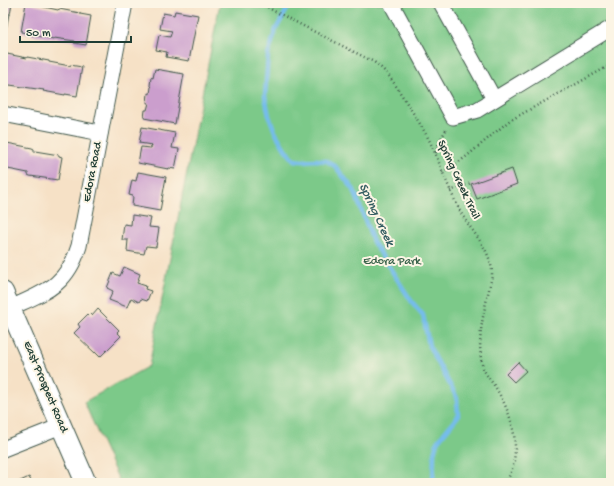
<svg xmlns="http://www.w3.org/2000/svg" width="614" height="486" viewBox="0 0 614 486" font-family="'Gochi Hand',sans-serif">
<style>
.green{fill:#7cc989;stroke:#4e835e}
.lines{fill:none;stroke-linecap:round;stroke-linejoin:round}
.stream{stroke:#74bcec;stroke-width:4.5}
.building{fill:#cb9ecd}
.minor-casing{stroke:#3f564a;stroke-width:17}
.major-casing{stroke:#3f564a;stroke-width:22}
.path{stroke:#3f564a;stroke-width:2.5;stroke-dasharray:1 3;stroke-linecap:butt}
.minor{stroke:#fff;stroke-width:15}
.major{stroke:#fff;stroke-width:20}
.labels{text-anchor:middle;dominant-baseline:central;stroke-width:4;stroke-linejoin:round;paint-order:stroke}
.street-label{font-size:12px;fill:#1f3d34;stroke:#fcf5e5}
.park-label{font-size:12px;fill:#366049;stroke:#fcf5e5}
.water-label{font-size:13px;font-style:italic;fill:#345d62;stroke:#fcf5e5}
</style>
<rect width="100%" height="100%" fill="#fcf5e5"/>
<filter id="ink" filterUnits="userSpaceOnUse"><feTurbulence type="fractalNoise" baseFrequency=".025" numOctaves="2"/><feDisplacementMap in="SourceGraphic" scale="8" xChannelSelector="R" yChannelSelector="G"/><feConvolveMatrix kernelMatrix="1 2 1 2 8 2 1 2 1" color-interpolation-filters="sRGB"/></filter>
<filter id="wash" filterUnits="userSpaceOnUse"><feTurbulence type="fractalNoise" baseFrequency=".012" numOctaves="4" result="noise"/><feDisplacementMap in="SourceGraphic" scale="16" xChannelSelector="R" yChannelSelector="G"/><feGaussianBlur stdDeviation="0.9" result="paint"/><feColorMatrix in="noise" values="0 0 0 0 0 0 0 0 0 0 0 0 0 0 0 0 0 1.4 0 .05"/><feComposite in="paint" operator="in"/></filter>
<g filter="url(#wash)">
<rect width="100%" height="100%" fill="#f6e1c6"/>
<path class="green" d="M220 3H611V483H609L607 480 597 483H120L84 402 149 366Z"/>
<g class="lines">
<path class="stream" d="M289 6 276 29 268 55 265 96 269 116 275 132 285 149 294 160 302 161 316 160 327 161 335 166 354 190 373 242 412 302 423 315 429 346 457 398 458 416 437 442 434 453 433 483"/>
</g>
<g id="blocks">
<g class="building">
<path d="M3 3H12L10 14H9L5 35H6L4 47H3Z"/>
<path d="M26 3 58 10 59 9 80 13V14L91 16 86 45 74 43 75 41 54 38V39L32 35V34L21 32Z"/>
<path d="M175 11 198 15 189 61 166 57 167 52 156 50 159 35 170 37 172 31 160 29 163 13 174 15Z"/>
<path d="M3 52 7 53V54L27 58V57L49 61V62L70 66V65L82 67 77 96 65 94V95L43 91 44 90 3 84Z"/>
<path d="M155 69 184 74 175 124 144 118 145 110H147L149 103H147L148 93 150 94 151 87 150 86 151 77 153 78Z"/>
<path d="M142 127 175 133 172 148 179 149 175 169 169 168 168 169 138 163 141 147 151 148 152 145 139 143Z"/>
<path d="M7 143 32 148 34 149V152H35V151L59 155V156L62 157 58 180 30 176 28 175V173L3 168V151L4 144H7Z"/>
<path d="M512 169 517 184 477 199 471 184Z"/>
<path d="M138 172 166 177 160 211 132 206 133 196 129 195 132 180 136 181Z"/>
<path d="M132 215 151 218 149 227 159 228 156 247 146 246 144 254 127 251 128 240H122L124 224 131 225Z"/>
<path d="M124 267 140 274 137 283 146 286 145 289 151 291 147 301 141 299 139 302 131 298 127 307 109 300 113 291 107 288 113 273 120 276Z"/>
<path d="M98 309 119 330 117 332 121 336 100 357 95 352V353L74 333 80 327 78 324 89 313 92 316Z"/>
<path d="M518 362 526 371 514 382 506 374Z"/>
<path d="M29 477 32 483H16Z"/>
</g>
</g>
</g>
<g filter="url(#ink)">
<use href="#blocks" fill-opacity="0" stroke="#3f564a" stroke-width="1"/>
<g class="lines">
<g class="minor-casing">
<g id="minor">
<path d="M391 3 453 117 477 110 611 28"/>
<path d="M441 3 494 99"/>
<path d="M3 114 100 133"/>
<path d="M10 308C45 292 67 286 79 246L125 3"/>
<path d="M3 449 61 426"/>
</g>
</g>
<g class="major-casing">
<path id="major" d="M3 292 86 483"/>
</g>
<g class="path">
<path d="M261 3 274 11 374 62C388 72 394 83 403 97 414 115 427 133 435 153 438 159 440 166 443 173 448 185 453 197 459 209 470 231 493 250 492 276 486 305 476 335 482 364 484 374 492 381 497 390 511 413 520 442 512 469 511 474 508 478 506 483"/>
<path d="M436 153 439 142 446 130"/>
<path d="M442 172 452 167 467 156 509 121 607 67H611"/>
<path d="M450 191 471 183V184"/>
</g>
<use href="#minor" class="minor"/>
<use href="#major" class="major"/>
</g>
</g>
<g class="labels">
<g class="street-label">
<text transform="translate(93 172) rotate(-79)">Edora Road</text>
<text transform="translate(458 180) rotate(65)">Spring Creek Trail</text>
<text transform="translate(45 387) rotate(67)">East Prospect Road</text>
</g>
<g class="park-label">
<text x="392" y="262">Edora Park</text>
</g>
<g class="water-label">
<text transform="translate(376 215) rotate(65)">Spring Creek</text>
</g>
</g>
<rect width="614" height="486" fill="none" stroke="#fcf5e5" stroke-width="16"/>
<path d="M20 36v6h111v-6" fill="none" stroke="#1f3d34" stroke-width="2"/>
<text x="26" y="36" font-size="12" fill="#1f3d34" stroke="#fcf5e5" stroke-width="3" paint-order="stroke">50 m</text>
</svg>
